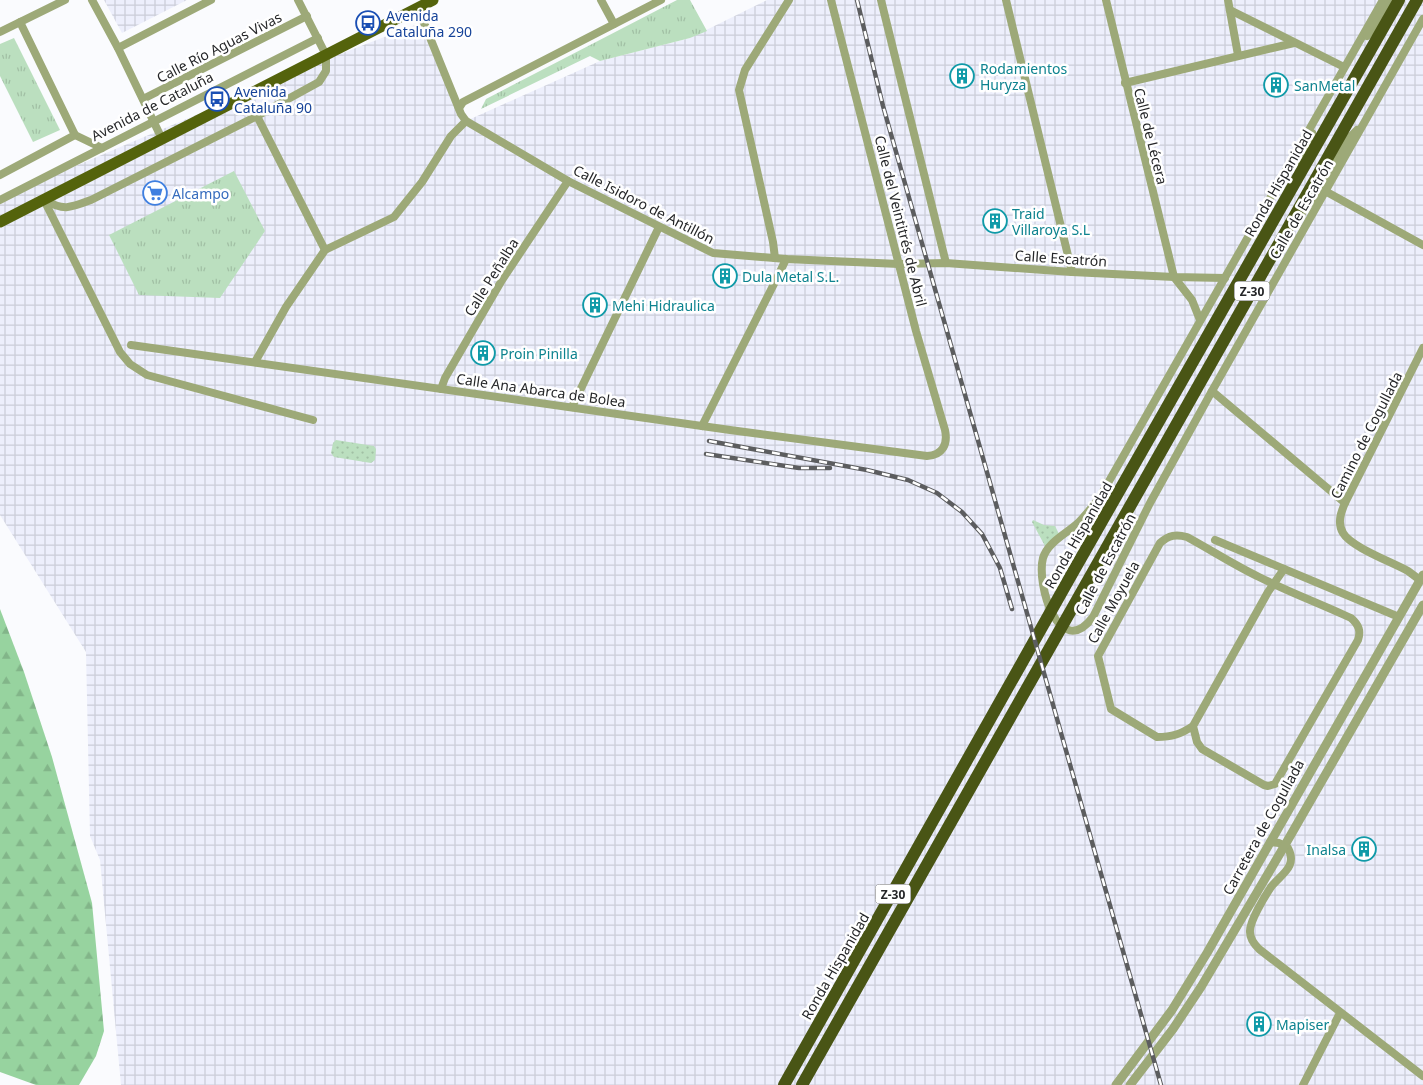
<svg xmlns="http://www.w3.org/2000/svg" width="1423" height="1085" viewBox="0 0 1423 1085" font-family="'Noto Sans',sans-serif">
<style>
.industrial{fill:url(#industrial-grid)}
.grass{fill:url(#grass-dots)}
.forest{fill:url(#forest-firs)}
.park{fill:url(#park-tufts)}
.lines{fill:none;stroke-linecap:round;stroke-linejoin:round}
.minor{stroke:#9da978;stroke-width:8}
.tertiary{stroke:#9da978;stroke-width:9}
.primary{stroke:#54630c;stroke-width:11}
.trunk{stroke:#495515;stroke-width:12}
.rail-casing{stroke:#5c5d5f;stroke-width:4.5}
.rail{stroke:#fff;stroke-width:2.5;stroke-dasharray:8;stroke-linecap:butt}
.labels{text-anchor:middle;dominant-baseline:central;stroke-width:5;stroke-linejoin:round;paint-order:stroke}
.shield{fill:#fff;stroke:#666768;stroke-width:1}
.shield-label{font-size:12px;font-weight:bold;fill:#252628}
.transit-label{font-size:14px;fill:#164399;stroke:#fff;text-anchor:start}
.street-label{font-size:14px;fill:#252628;stroke:#fff}
.culture-label{font-size:14px;fill:#0d838f;stroke:#fff;text-anchor:start}
.shop-label{font-size:14px;fill:#366cbe;stroke:#fff;text-anchor:start}
</style>
<defs>
<pattern id="industrial-grid" width="8" height="8" patternUnits="userSpaceOnUse" patternTransform="scale(1.25)"><rect width="8" height="8" fill="#edeffc"/><path d="M0 4h8M4 0v8" fill="none" stroke="#cbcdd8"/></pattern>
<pattern id="grass-dots" width="8" height="8" patternUnits="userSpaceOnUse" patternTransform="scale(1.25)"><rect width="8" height="8" fill="#bbdfbf"/><path d="M2 2h.1M6 6h.1" fill="none" stroke="#a1bfa4" stroke-width="1.8" stroke-linecap="round"/></pattern>
<pattern id="forest-firs" width="22" height="20" patternUnits="userSpaceOnUse" patternTransform="scale(1.25)"><rect width="22" height="20" fill="#97d39f"/><path d="M5 1l3.5 6h-7zM16 11l3.5 6h-7z" fill="#82b589"/></pattern>
<pattern id="park-tufts" width="24" height="20" patternUnits="userSpaceOnUse" patternTransform="scale(1.25)"><rect width="24" height="20" fill="#bbdfbf"/><path d="M3 7l-1-3M5 7V3M7 7l1-3M15 17l-1-3M17 17v-4M19 17l1-3" fill="none" stroke="#a1bfa4"/></pattern>
</defs>
<rect width="100%" height="100%" fill="#fafbfe"/>
<g class="industrial">
<path d="M104 0H187L122 33Z"/>
<path d="M767 0H1423V1085H121L100 860 90 836 86 652 0 515V198L330 58 423 22 466 121 600 61 690 38Z"/>
</g>
<g class="grass">
<path d="M336 440 374 446 376 449 375 460 371 463 334 457 331 453 333 443Z"/>
<path d="M1033 520 1044 525 1055 526 1059 534 1045 546 1032 522Z"/>
</g>
<path class="forest" d="M0 609 24 672 52 757 92 903 104 1031 96 1056 79 1085H36L0 1072Z"/>
<g class="park">
<path d="M677 0H690L707 31 690 38 600 61 590 56 481 109 486 99Z"/>
<path d="M14 38 60 130 33 142 0 76V44Z"/>
<path d="M234 171 265 231 220 298 139 295 109 235Z"/>
</g>
<g class="lines">
<g class="minor">
<path d="M92 0 118 48 162 139"/>
<path d="M601 0 614 24"/>
<path d="M881 0 946 263"/>
<path d="M1006 0 1072 272"/>
<path d="M1106 0 1174 277 1192 300 1200 320"/>
<path d="M1228 0 1238 55"/>
<path d="M1383 0 1100 497C1093 506 1086 515 1078 523 1066 534 1048 542 1043 558 1036 584 1059 662 1093 617L1150 503 1212 391 1423 19"/>
<path d="M418 8 461 114 466 121 568 181 713 253 786 259 899 264 946 263 1072 272 1174 277 1225 278"/>
<path d="M1230 10 1344 67"/>
<path d="M20 22 75 135 102 148"/>
<path d="M0 32 65 0"/>
<path d="M1367 36 1376 24 1390 0"/>
<path d="M118 48 211 0"/>
<path d="M1125 83 1294 43"/>
<path d="M143 99 307 16"/>
<path d="M459 108 463 102 661 0"/>
<path d="M257 116 325 250"/>
<path d="M1300 162 1312 133"/>
<path d="M0 175 75 135"/>
<path d="M1325 191 1423 245"/>
<path d="M0 200 318 38"/>
<path d="M44 200C64 211 70 208 91 200L257 116 319 82 326 71V55L298 0"/>
<path d="M44 200 120 352 130 364 147 375 313 420"/>
<path d="M1301 214 1314 197 1349 138 1357 130"/>
<path d="M775 258 773 242 739 90 745 70 789 0"/>
<path d="M131 345 730 430 927 456C943 455 948 444 945 430L916 331 831 0"/>
<path d="M255 362 286 307 325 250 394 217 422 182 451 136 466 121"/>
<path d="M441 389 445 378 502 280 568 181"/>
<path d="M1212 391 1345 503"/>
<path d="M572 407 659 227"/>
<path d="M702 426 779 274 786 259"/>
<path d="M1215 540 1399 617"/>
<path d="M1420 580C1416 577 1412 574 1408 571 1392 562 1351 547 1343 533 1337 523 1341 512 1345 503L1423 348"/>
<path d="M1193 726 1197 742 1202 749 1264 785 1268 786 1275 784 1358 640C1361 631 1359 625 1351 618 1321 604 1289 592 1259 577 1234 565 1211 550 1187 537 1176 534 1169 535 1160 543L1098 656 1111 709 1157 737C1172 737 1181 734 1193 726L1268 592 1284 569"/>
<path d="M1270 842 1279 843 1288 848C1298 867 1281 874 1271 887 1265 896 1249 922 1250 932 1250 939 1254 944 1259 949L1423 1076"/>
<path d="M1303 1085 1340 1013"/>
</g>
<g class="tertiary">
<path d="M1116 1085 1172 1010 1207 953 1423 575"/>
<path d="M1130 1085 1173 1029 1201 987 1285 845 1423 605"/>
</g>
<path class="primary" d="M0 222 433 0"/>
<g class="trunk">
<path d="M784 1085 1073 572 1399 0"/>
<path d="M802 1085 1417 0"/>
</g>
<g class="rail-casing">
<g id="rail">
<path d="M857 0 883 106 1161 1085"/>
<path d="M709 441 867 470 908 480 937 493 962 512 982 534 1000 568 1012 609"/>
<path d="M706 454 799 468H830"/>
</g>
</g>
<use href="#rail" class="rail"/>
</g>
<defs>
<g id="bus-ring" transform="scale(1.25)"><circle r="9.5" fill="#fff" stroke="#1a4fb4" stroke-width="1.5"/><path d="M-5-6H5V4H4V6H2V4H-2V6H-4V4H-5ZM-3.5-4V0h7V-4ZM-3.5 1.2v1.5H-2V1.2ZM2 1.2v1.5H3.5V1.2Z" fill="#1a4fb4"/></g>
<g id="building-ring" transform="scale(1.25)"><circle r="9.5" fill="#fff" stroke="#0f9aa8" stroke-width="1.5"/><path d="M-4-6H4V6H1V3H-1V6H-4ZM-2.5-4.3h1.7v1.8h-1.7ZM.8-4.3h1.7v1.8H.8ZM-2.5-1h1.7V.8h-1.7ZM.8-1h1.7V.8H.8Z" fill="#0f9aa8"/></g>
<g id="supermarket-ring" transform="scale(1.25)"><circle r="9.5" fill="#fff" stroke="#3f7fe0" stroke-width="1.5"/><path d="M-6-5.5h2.5l.6 2H6L4.5 2H-2.5L-4.4-4H-6ZM-1.5 3.2a1.3 1.3 0 1 0 .1 0ZM3 3.2a1.3 1.3 0 1 0 .1 0Z" fill="#3f7fe0"/></g>
</defs>
<g fill-rule="evenodd">
<use href="#bus-ring" x="368" y="23"/>
<use href="#building-ring" x="962" y="76"/>
<use href="#building-ring" x="1276" y="85"/>
<use href="#bus-ring" x="217" y="99"/>
<use href="#supermarket-ring" x="155" y="193"/>
<use href="#building-ring" x="995" y="221"/>
<use href="#building-ring" x="725" y="276"/>
<use href="#building-ring" x="595" y="305"/>
<use href="#building-ring" x="483" y="353"/>
<use href="#building-ring" x="1364" y="849"/>
<use href="#building-ring" x="1259" y="1024"/>
</g>
<g class="labels">
<g class="shield">
<rect x="1234.5" y="281.5" width="35" height="19" rx="4"/>
<rect x="875.5" y="884.5" width="35" height="19" rx="4"/>
</g>
<g class="shield-label">
<text x="1252" y="291">Z-30</text>
<text x="893" y="894">Z-30</text>
</g>
<g class="transit-label">
<text x="386" y="15">Avenida<tspan x="386" dy="16">Cataluña 290</tspan></text>
<text x="234" y="91">Avenida<tspan x="234" dy="16">Cataluña 90</tspan></text>
</g>
<g class="street-label">
<text transform="translate(219 47) rotate(-27)">Calle Río Aguas Vivas</text>
<text transform="translate(152 106) rotate(-27)">Avenida de Cataluña</text>
<text transform="translate(1151 136) rotate(76)">Calle de Lécera</text>
<text transform="translate(1278 183) rotate(-60)">Ronda Hispanidad</text>
<text transform="translate(644 204) rotate(27)">Calle Isidoro de Antillón</text>
<text transform="translate(1301 209) rotate(-60)">Calle de Escatrón</text>
<text transform="translate(901 221) rotate(76)">Calle del Veintitrés de Abril</text>
<text transform="translate(1061 258) rotate(4)">Calle Escatrón</text>
<text transform="translate(491 277) rotate(-58)">Calle Peñalba</text>
<text transform="translate(541 390) rotate(8)">Calle Ana Abarca de Bolea</text>
<text transform="translate(1366 435) rotate(-63)">Camino de Cogullada</text>
<text transform="translate(1078 535) rotate(-60)">Ronda Hispanidad</text>
<text transform="translate(1105 564) rotate(-62)">Calle de Escatrón</text>
<text transform="translate(1113 602) rotate(-61)">Calle Moyuela</text>
<text transform="translate(1263 827) rotate(-61)">Carretera de Cogullada</text>
<text transform="translate(835 966) rotate(-60)">Ronda Hispanidad</text>
</g>
<g class="culture-label">
<text x="980" y="68">Rodamientos<tspan x="980" dy="16">Huryza</tspan></text>
<text x="1294" y="85">SanMetal</text>
<text x="1012" y="213">Traid<tspan x="1012" dy="16">Villaroya S.L</tspan></text>
<text x="742" y="276">Dula Metal S.L.</text>
<text x="612" y="305">Mehi Hidraulica</text>
<text x="500" y="353">Proin Pinilla</text>
<text x="1346" y="849" text-anchor="end">Inalsa</text>
<text x="1276" y="1024">Mapiser</text>
</g>
<g class="shop-label">
<text x="172" y="193">Alcampo</text>
</g>
</g>
</svg>
